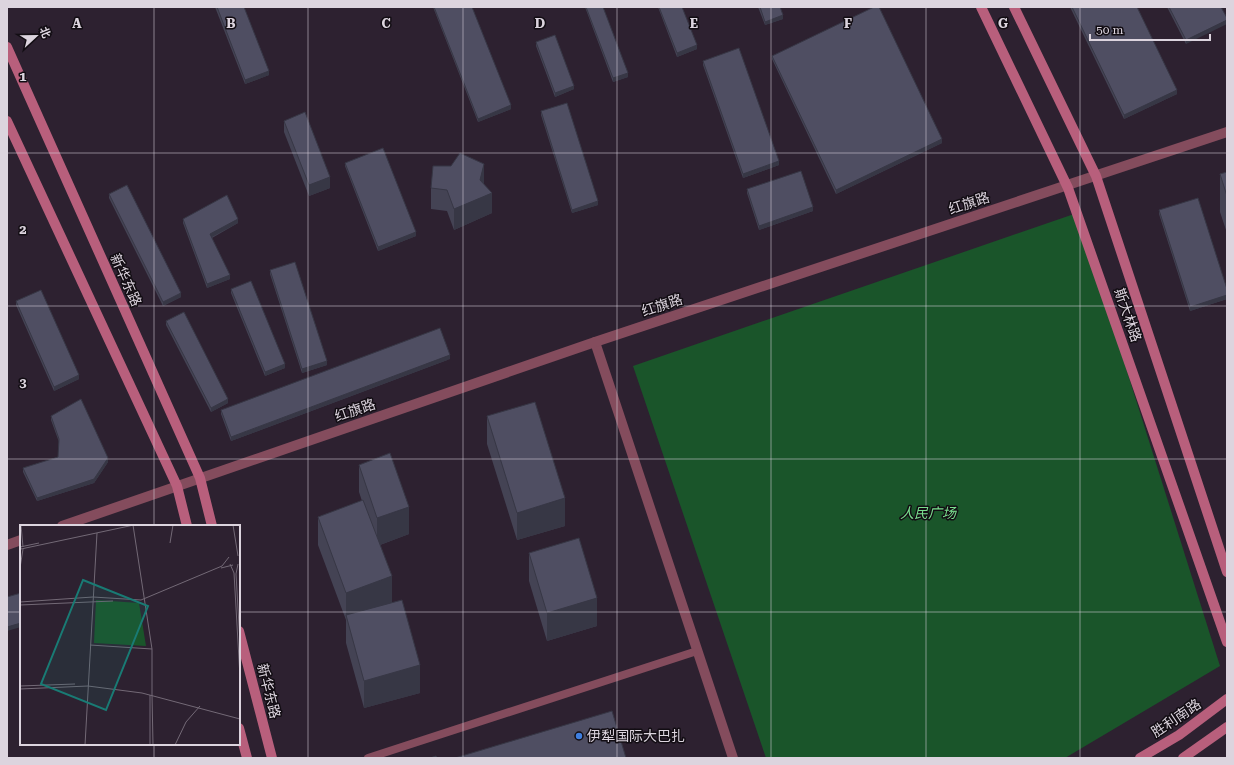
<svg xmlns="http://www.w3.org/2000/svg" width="1234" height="765" viewBox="0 0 1234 765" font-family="'Roboto Serif','Noto Sans SC',serif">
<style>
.green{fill:#1a552a}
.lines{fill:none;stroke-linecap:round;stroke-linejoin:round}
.service{stroke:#844c5d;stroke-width:8}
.minor{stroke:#844c5d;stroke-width:10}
.secondary{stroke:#b85f7c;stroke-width:10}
.wall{fill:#444354}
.shaded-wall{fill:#373745}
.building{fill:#4f4e62;stroke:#373745}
.grid{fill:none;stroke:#dcd4de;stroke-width:1;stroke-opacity:0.55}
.shop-dot{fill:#3f7fe0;stroke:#120d13;stroke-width:1.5}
.labels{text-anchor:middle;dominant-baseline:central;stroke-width:3;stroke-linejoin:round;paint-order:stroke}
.street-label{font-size:14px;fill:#dcd4de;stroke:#120d13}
.park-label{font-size:14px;font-style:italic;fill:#7ade8e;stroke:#120d13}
.poi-label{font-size:14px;fill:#dcd4de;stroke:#120d13;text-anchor:start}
.inset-road{fill:none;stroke:#736976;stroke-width:1}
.view{fill:#197b74;fill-opacity:0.15;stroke:#197b74;stroke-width:2}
.inset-edge{fill:none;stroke:#dcd4de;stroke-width:2}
.grid-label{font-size:13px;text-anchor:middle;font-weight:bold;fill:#dcd4de;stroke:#120d13;stroke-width:3;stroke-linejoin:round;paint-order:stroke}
</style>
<rect width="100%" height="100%" fill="#2d2130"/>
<path class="green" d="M1077 213 1220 666 1065 758H766L633 366Z"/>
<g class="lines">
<path class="service" d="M368 758 697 651"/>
<g class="minor">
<path d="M595 342 733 758"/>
<path d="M62 526 595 342 1227 132"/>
<path d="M7 545 21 540"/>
</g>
<g class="secondary">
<path d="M981 7 1068 188 1227 642"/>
<path d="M1014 7 1096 176 1227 572"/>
<path d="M7 47 200 478 212 526"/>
<path d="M7 121 177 486 187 526"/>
<path d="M239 631 272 758"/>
<path d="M239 728 247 758"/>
<path d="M1140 758 1179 735 1227 699"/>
<path d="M1183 758 1227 727"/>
</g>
</g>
<g class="wall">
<path d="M215 7H244L269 75 245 84Z"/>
<path d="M433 7H472L511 109 478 122Z"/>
<path d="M585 7H603L628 77 613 82Z"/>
<path d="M658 7H682L697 49 677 57Z"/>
<path d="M758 7H780L783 19 765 25Z"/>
<path d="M1070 7H1137L1177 94 1124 119Z"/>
<path d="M1167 7H1221L1186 44Z"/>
<path d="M536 42 574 89 555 97 536 46Z"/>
<path d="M772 56 942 143 836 194 772 59Z"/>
<path d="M703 61 779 165 743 178 703 65Z"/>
<path d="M541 111 598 205 572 213 541 115Z"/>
<path d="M284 121 330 188 309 196 284 132Z"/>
<path d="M345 163 416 236 378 251 345 166Z"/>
<path d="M1227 172V233L1220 212V174Z"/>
<path d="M484 184 492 213 454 230 447 211 431 209V188Z"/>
<path d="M747 189 813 211 759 230 747 193Z"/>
<path d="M109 194 181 297 163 306 109 198Z"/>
<path d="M1159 210 1227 289V299L1190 311 1159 214Z"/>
<path d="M183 219 238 223 212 238 230 279 207 288 183 223Z"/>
<path d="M270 270 327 365 302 373 270 274Z"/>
<path d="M231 289 285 368 265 376 231 293Z"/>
<path d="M16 301 79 379 54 391 16 305Z"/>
<path d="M166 321 228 403 211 412 166 325Z"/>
<path d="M450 359 231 441 221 414V410Z"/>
<path d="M51 416 108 462 94 483 37 501 23 472V468L58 457 59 442 51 420Z"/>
<path d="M487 416 565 526 517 540 487 444Z"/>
<path d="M359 465 409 534 380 545 392 602 420 693 364 708 346 643V620L318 545V517L362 501 359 492Z"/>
<path d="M529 553 597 626 547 641 529 581Z"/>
</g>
<g class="shaded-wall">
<path d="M783 15V19L765 25V22Z"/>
<path d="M1227 20V24L1186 44V40Z"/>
<path d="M697 45V49L677 57V53Z"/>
<path d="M269 71V75L245 84V80Z"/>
<path d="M628 73V77L613 82V78Z"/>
<path d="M574 86V89L555 97V93Z"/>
<path d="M1177 90V94L1124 119V115Z"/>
<path d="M511 105V109L478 122V119Z"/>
<path d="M942 139V143L836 194V190Z"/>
<path d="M779 161V165L743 178V174Z"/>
<path d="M484 164V185L492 193V213L454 230V209L480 180Z"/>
<path d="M330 177V188L309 196V185Z"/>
<path d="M598 201V205L572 213V210Z"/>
<path d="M813 207V211L759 230V226Z"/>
<path d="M238 219V223L210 238V234Z"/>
<path d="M416 232V236L378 251V247Z"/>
<path d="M230 275V279L207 288V284Z"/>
<path d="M181 293V297L163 306V302Z"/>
<path d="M1227 295V299L1190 311V307Z"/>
<path d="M450 355V359L231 441V437Z"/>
<path d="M327 361V365L302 373V369Z"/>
<path d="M285 364V368L265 376V372Z"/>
<path d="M79 375V379L54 391V387Z"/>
<path d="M228 399V403L211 412V408Z"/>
<path d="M108 458V462L94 483 37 501V498Z"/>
<path d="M565 498V526L517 540V513Z"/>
<path d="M409 507V534L377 546V518Z"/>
<path d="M392 576V604L346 617V593Z"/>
<path d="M597 598V626L547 641V613Z"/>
<path d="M21 623V627L7 631V627Z"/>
<path d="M420 665V693L364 708V681Z"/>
</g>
<g class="building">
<path d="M217 7H244L269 71 245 80Z"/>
<path d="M434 7H472L511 105 478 119Z"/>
<path d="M586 7H603L628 73 613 78Z"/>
<path d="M659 7H682L697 45 677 53Z"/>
<path d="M760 7H780L783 15 765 22Z"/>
<path d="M874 7H879L942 139 836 190 772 56Z"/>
<path d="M1072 7H1137L1177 90 1124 115Z"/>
<path d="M1169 7H1221L1227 18V20L1186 40Z"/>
<path d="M555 35 574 86 555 93 536 42Z"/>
<path d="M739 48 779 161 743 174 703 61Z"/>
<path d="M567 103 598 201 572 210 541 111Z"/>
<path d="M305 112 330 177 309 185 284 121Z"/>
<path d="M383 148 416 232 378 247 345 163Z"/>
<path d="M460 153 484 164 480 180 492 193 454 209 447 190 431 188 433 166H451Z"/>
<path d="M801 171 813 207 759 226 747 189Z"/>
<path d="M1227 172V196L1220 174Z"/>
<path d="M127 185 181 293 163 302 109 194Z"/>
<path d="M227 195 238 219 210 234 230 275 207 284 183 219Z"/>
<path d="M1198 198 1227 289V295L1190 307 1159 210Z"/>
<path d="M295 262 327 361 302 369 270 270Z"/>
<path d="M251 281 285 364 265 372 231 289Z"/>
<path d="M41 290 79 375 54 387 16 301Z"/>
<path d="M184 312 228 399 211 408 166 321Z"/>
<path d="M440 328 450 355 231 437 221 410Z"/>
<path d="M81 399 108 458 94 479 37 498 23 468 58 457 59 439 51 416Z"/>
<path d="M535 402 565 498 517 513 487 416Z"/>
<path d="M390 453 409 507 377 518 359 465Z"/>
<path d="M363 500 392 576 346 593 318 517Z"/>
<path d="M579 538 597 598 547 613 529 553Z"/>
<path d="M21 593V623L7 627V597Z"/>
<path d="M402 600 420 665 364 681 346 615Z"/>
<path d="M612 711 626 758H455Z"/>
<path d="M436 756 437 758H430Z"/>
</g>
<path class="grid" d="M154 7V526M308 7V758M463 7V758M617 7V758M771 7V758M926 7V758M1080 7V758M7 153H1227M7 306H1227M7 459H1227M7 612H21M239 612H1227M154 744V758"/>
<circle class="shop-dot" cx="579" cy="736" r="4"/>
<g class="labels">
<g class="street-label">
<text transform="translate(969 203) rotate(-18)">红旗路</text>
<text transform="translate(126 280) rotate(66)">新华东路</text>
<text transform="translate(662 305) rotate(-18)">红旗路</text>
<text transform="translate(1128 315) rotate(71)">斯大林路</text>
<text transform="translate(355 410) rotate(-19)">红旗路</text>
<text transform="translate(269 691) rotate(76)">新华东路</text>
<text transform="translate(1176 718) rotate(-34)">胜利南路</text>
</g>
<g class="park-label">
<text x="928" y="513">人民广场</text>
</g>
<g class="poi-label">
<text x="587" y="736">伊犁国际大巴扎</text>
</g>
</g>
<g transform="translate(20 525)">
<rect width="220" height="220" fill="#2d2130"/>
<path d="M76 75 119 78 126 121 74 118Z" fill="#1a552a"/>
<path class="inset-road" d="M1 0 3 22M113 0 132 124V170M213 0 218 31M150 18 153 0M0 20 1 24 114 0M0 22 19 18M210 39 214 48 220 152M218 39 216 49 220 118M0 43 3 24M201 43 213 40M0 77 73 72 121 75 202 41 209 32M0 80 93 76M70 120 132 124M0 161 55 159M0 164 68 161 122 168 220 194M130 170V220M132 170 133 220M65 220 77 8M155 220 166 197 180 181"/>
<path class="view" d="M63 55 128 81 86 185 21 159Z"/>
<rect width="220" height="220" class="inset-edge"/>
</g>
<g class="grid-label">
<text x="77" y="28">A</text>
<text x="231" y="28">B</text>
<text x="386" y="28">C</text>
<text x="540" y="28">D</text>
<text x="694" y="28">E</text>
<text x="848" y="28">F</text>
<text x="1003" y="28">G</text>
<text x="23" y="81">1</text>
<text x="23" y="234">2</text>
<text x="23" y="387">3</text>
</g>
<rect width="1234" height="765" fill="none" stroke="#dcd4de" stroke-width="16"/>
<g transform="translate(36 36) rotate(68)" stroke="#120d13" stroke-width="3" paint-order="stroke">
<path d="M0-3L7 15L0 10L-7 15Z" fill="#dcd4de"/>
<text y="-6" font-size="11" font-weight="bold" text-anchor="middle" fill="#dcd4de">北</text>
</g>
<path d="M1090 34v6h120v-6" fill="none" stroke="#dcd4de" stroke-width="2"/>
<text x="1096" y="34" font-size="12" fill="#dcd4de" stroke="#120d13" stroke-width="3" paint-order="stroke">50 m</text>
</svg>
